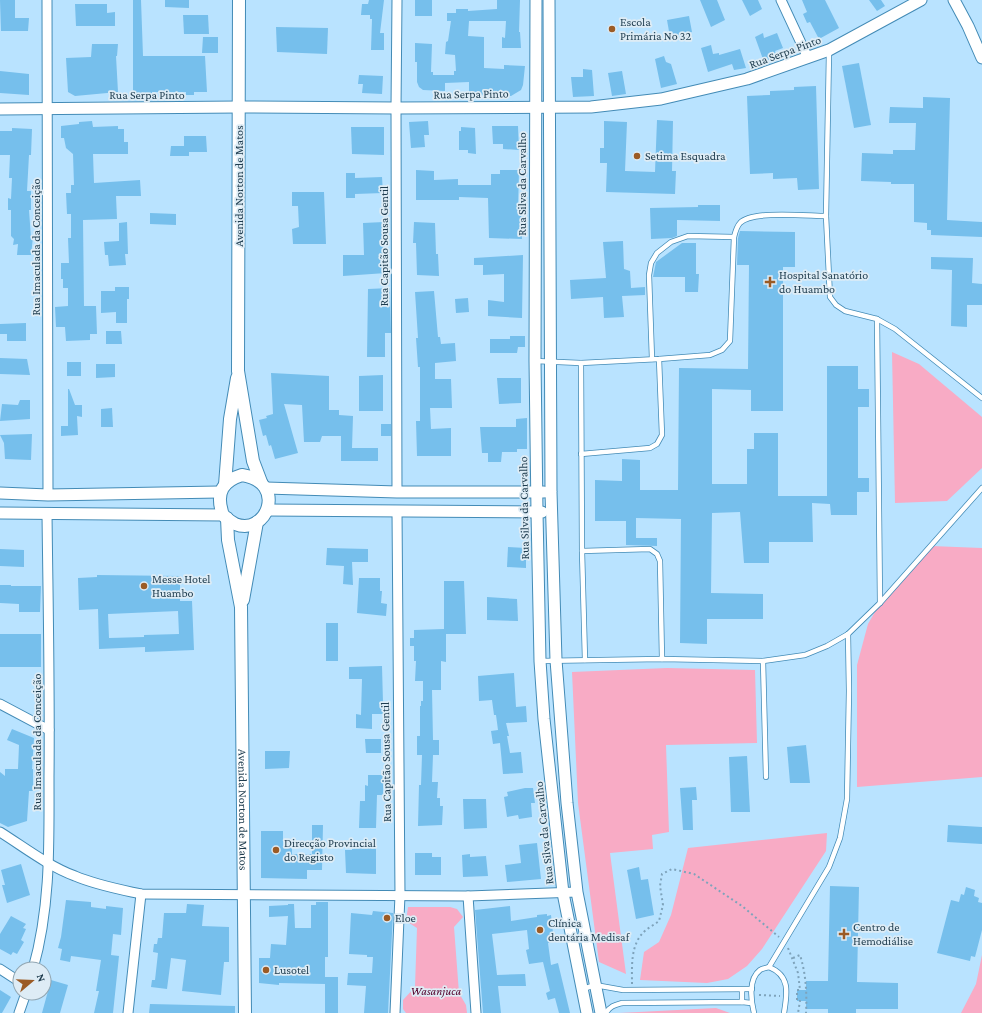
<svg xmlns="http://www.w3.org/2000/svg" width="982" height="1013" viewBox="0 0 982 1013" font-family="'Crimson Pro',serif">
<style>
.green{fill:#f8abc5}
.building{fill:#76bfec;fill-rule:evenodd}
.lines{fill:none;stroke-linecap:round;stroke-linejoin:round}
.service-casing{stroke:#438bb6;stroke-width:6}
.minor-casing{stroke:#438bb6;stroke-width:11}
.tertiary-casing{stroke:#438bb6;stroke-width:13}
.secondary-casing{stroke:#438bb6;stroke-width:14}
.path{stroke:#7ea3bb;stroke-width:2;stroke-dasharray:2 3;stroke-linecap:butt}
.service{stroke:#fff;stroke-width:4.5}
.minor{stroke:#fff;stroke-width:9}
.tertiary{stroke:#fff;stroke-width:11}
.secondary{stroke:#fff;stroke-width:12}
.poi-dot{fill:#9b5b25;stroke:#deecf5;stroke-width:1.5}
.labels{text-anchor:middle;dominant-baseline:central;stroke-width:3.5;stroke-linejoin:round;paint-order:stroke}
.poi-label{font-size:12px;fill:#1e3c4e;stroke:#deecf5;text-anchor:start}
.street-label{font-size:12px;fill:#1e3c4e;stroke:#deecf5}
.park-label{font-size:12px;font-style:italic;fill:#54002b;stroke:#deecf5}
</style>
<rect width="100%" height="100%" fill="#b9e3ff"/>
<g class="green">
<path d="M892 352 919 364 982 417V468L947 501 895 503Z"/>
<path d="M931 546 982 548V777L857 787V665L868 624 880 603Z"/>
<path d="M667 668 755 670 757 743 666 745 669 832 652 835 653 849 610 853 626 974 599 962 578 803 572 672Z"/>
<path d="M827 833 826 851 762 949 747 966 728 979 707 983 640 980 644 952 659 942 671 915 688 848Z"/>
<path d="M408 907H450L457 909 463 917 454 927 459 993 466 1005 467 1013H406L403 1009V1000L415 987 417 928 406 921Z"/>
<path d="M982 955V1013H961L976 984Z"/>
<path d="M716 1008 730 1013H619Z"/>
</g>
<g class="building">
<path d="M0 0H15V18H29L28 31H1Z"/>
<path d="M133 0H141L143 56H205L207 92H194V95H186V92H152V95H133Z"/>
<path d="M165 0H189V8L165 7Z"/>
<path d="M369 0H384L380 33H384V50H371L372 19H370V15H361L362 4H368Z"/>
<rect x="415" y="0" width="17" height="16"/>
<path d="M497 0H520L519 32H520L521 48H502V37L505 38 506 21H469L468 36 484 37V68L504 69V65L525 66 523 85 521 90 511 96 469 94V82L445 83V91L423 90 419 87 417 82V62H415V43L432 44 431 72H433V75H454V71H456L455 55 445 54 446 42 448 41 451 21H447V13H456V9H468V11L497 9Z"/>
<path d="M700 0H717L725 20 711 27Z"/>
<path d="M742 0H758L762 9 750 16Z"/>
<path d="M802 0H825L839 28 819 39 810 22 807 23 803 14 807 12Z"/>
<path d="M869 0H881L885 6 877 11Z"/>
<path d="M75 4H107V13L115 12V26H76Z"/>
<path d="M183 15H208L209 34H184Z"/>
<path d="M689 16 692 32 670 37 667 20Z"/>
<path d="M276 27 328 28 327 54 277 52Z"/>
<path d="M763 33 764 38 777 33 783 48 775 51 778 57 764 62 755 37Z"/>
<path d="M203 37H218V53H202Z"/>
<path d="M92 44H118L117 56H116L118 92 75 96 68 92 66 58 91 57Z"/>
<path d="M711 45 713 54 719 53V55L740 49 746 68 734 70 732 64 708 72 701 48Z"/>
<path d="M664 56 666 62 671 64 677 84 661 88 655 59Z"/>
<path d="M859 63 871 125 854 128 842 66Z"/>
<path d="M583 69 592 70 594 96 573 97 571 77H583Z"/>
<path d="M0 71 29 74V95L0 93Z"/>
<path d="M622 71 626 94 612 96 608 73Z"/>
<path d="M359 75 383 76 382 94 362 93 363 84H358Z"/>
<path d="M816 86 819 189 798 190 797 178 773 179V173L750 174 747 96 770 95V91L794 90V87Z"/>
<path d="M923 97 950 98 947 220 982 222V237L931 235V230H927V223L914 222V184H891V182L861 181 862 153 893 154V150H915L916 123H889L890 107 923 108Z"/>
<path d="M657 120 673 121 672 171H676L675 194 606 192 607 163H600V148H604V121L627 122 625 171 655 172Z"/>
<path d="M92 121 93 127 118 126V129H124V142H128V154H93L94 183 140 180 141 196H116L117 219 83 220 84 306H96L97 334H90V340L66 341 65 327H56L55 307 68 306V288H63V279H61V263H69L68 238H71V214H67L66 193H71V185H74L73 154 66 148 64 138H61V126L79 124V122Z"/>
<path d="M428 121 429 135H424L425 147 411 148 409 122Z"/>
<path d="M492 126H518L519 150 503 149V144H493Z"/>
<path d="M351 127H384V155L352 154Z"/>
<path d="M461 127 475 128 476 154 468 153V150H459V131H461Z"/>
<path d="M12 128 32 129 31 155H29L27 191H31V210H29L31 238 33 237 31 255H17L18 244 13 245 14 239 11 236V210H8V198L11 199 12 178H9L10 155H0V131H12Z"/>
<path d="M184 136H206L207 152H189V156H170L171 146H184Z"/>
<path d="M416 170 434 171V180L458 179V185H491V174H500V170H519L518 211H521L522 239 489 238 488 198 459 197V200H416Z"/>
<path d="M346 173H355V178L382 177 383 193 355 194V198H346Z"/>
<path d="M292 192H324L326 244H293L292 229 299 227 298 206H292Z"/>
<path d="M698 205H720V221L677 220V236L672 238 651 239 650 208 698 207Z"/>
<path d="M150 213 176 214V225L150 224Z"/>
<path d="M127 222 128 254H125L126 265 109 266 108 255H105L104 242 119 241V223Z"/>
<path d="M384 222 383 255H386V273L343 276V255H364L363 223Z"/>
<path d="M414 222 435 223 436 254H438L439 276 417 275 416 243H413Z"/>
<path d="M740 231 795 232V267H783V411H751V390L712 389V484H747V449H754V433H778V496H827V366H858V389H869V407H858V478H869V492H857V515H831L830 504 812 503 813 542H769V563H744L740 512 712 513 711 593 763 594V619H707V644L680 643 681 519 636 518V538H657V546L626 545V521H595V480L622 481V459L640 460V490H678L679 368 748 369 749 265H737L738 238Z"/>
<path d="M623 241 624 269 630 271 631 288 645 287V295L622 296 624 317 604 318 603 297 571 299 570 280 606 278 603 242Z"/>
<path d="M682 243H696V274H699L698 292H685V277H653L656 262Z"/>
<path d="M523 255 522 318 488 316V300L504 302V274L483 275V265H474V258Z"/>
<path d="M931 257 973 258 972 283 982 284V305H967V327L951 326 952 270 931 269Z"/>
<path d="M115 287H129V299H127V323H116V312L101 313V291H115Z"/>
<path d="M390 288 391 333H385V357H367L368 289Z"/>
<path d="M434 291 438 337H440L441 344 455 343 456 361 435 363V379H451L452 408H430L431 429 451 428V456H417L416 421H420V367H418L416 338H418L415 292Z"/>
<path d="M468 298 469 312 456 313 455 299Z"/>
<path d="M26 323V341H7V334H0V324Z"/>
<path d="M106 331H121L122 344H106Z"/>
<path d="M510 336H525V347H518L517 353H490V339H510Z"/>
<path d="M0 358 27 359 30 375 0 374Z"/>
<rect x="67" y="362" width="14" height="14"/>
<path d="M96 364H115V377L96 378Z"/>
<path d="M271 373 329 376V410H339V415L353 416 352 448H378V461H341V436H322L320 442H304L302 405 284 404 298 453 275 459 271 445 269 446 266 435 263 436 259 420 267 418 266 416 273 414Z"/>
<path d="M383 375V411H359V376Z"/>
<path d="M497 378H521V403L499 404Z"/>
<path d="M68 389H69L75 405H82V417L77 416 78 435 61 436V426H68Z"/>
<path d="M20 400H30V419L0 421 2 404 18 405Z"/>
<path d="M112 408 113 427H101V409Z"/>
<path d="M527 418V449H517V452H502L501 462H488V453H482L480 427H516V419Z"/>
<rect x="381" y="424" width="10" height="12"/>
<path d="M32 434 31 460 5 459 4 443 0 435Z"/>
<path d="M508 547 526 548V568L507 567Z"/>
<path d="M327 548 368 549V562H352L353 585 343 584 344 566 326 565Z"/>
<path d="M0 549 24 550V567L0 566Z"/>
<path d="M97 575 180 576V601H192L194 650 145 652V647L99 649 98 609 79 610 78 578 97 577ZM178 611 179 634 144 635V637L109 638 108 614Z"/>
<path d="M359 578H380V591H382L381 603 387 604 386 616 357 613Z"/>
<path d="M444 581H464L466 634H446V662L441 661V690H432L433 740H439V755H433L432 782H438L437 798H440V806H443L442 825 418 826 419 785H421L422 755H417V736H420V706H421V701H423V681H415L416 661H414V646H410V638H414V630L444 629Z"/>
<path d="M0 585H11V586H41L40 612H19V604L0 603Z"/>
<path d="M487 597 517 599 518 621 487 620Z"/>
<rect x="326" y="623" width="12" height="38"/>
<rect x="0" y="634" width="41" height="33"/>
<path d="M382 666 383 703H385L386 714H372V729L356 728V714L361 715 362 679H349V667Z"/>
<path d="M514 673 516 707 526 706 527 722 506 723 509 736H507L510 753 521 752 523 773 503 774 500 743 493 744 491 731 498 730 496 715H494L492 700 479 701 478 676Z"/>
<path d="M12 729 34 738 32 769H33V791H29L27 821 8 827 0 823V772L5 776V769H18L19 745 7 740Z"/>
<path d="M365 739H381V753H366Z"/>
<path d="M806 745 810 783H790L787 747Z"/>
<path d="M265 751H290L289 768 265 769Z"/>
<path d="M747 756 750 812H731L729 757Z"/>
<path d="M368 775H383V795H377L376 828H359L360 801H365V785L368 786Z"/>
<path d="M696 787 697 800H692L693 830H683L680 788Z"/>
<path d="M525 788H533L535 803H531L532 817 519 819 518 815 507 817 504 797 508 796 507 792Z"/>
<path d="M463 799H486L487 828 464 829Z"/>
<path d="M312 825H323L322 870H307V879L261 878V831H283V846L292 847V854H312Z"/>
<path d="M948 825 982 827V844L947 842Z"/>
<path d="M537 843 541 879 507 882 505 865 521 863 519 845Z"/>
<path d="M352 845H376V874L346 873 345 850H352Z"/>
<path d="M415 853H432V857H441V875H415Z"/>
<path d="M470 854V857L486 856 488 876 463 877 462 855Z"/>
<path d="M21 864 30 895 7 903 2 885H5L1 870Z"/>
<path d="M639 867 641 880 648 879 654 915 636 919 627 870Z"/>
<path d="M830 886 859 887 857 982 898 983V1009H856V1013H828V1009H806V1001H797V990H806V981H828Z"/>
<path d="M966 887 975 890 974 896 979 898 978 902 982 903V930L975 957 971 956 970 961 937 953 951 900 959 902 961 894 964 895Z"/>
<path d="M66 900 91 902V907L106 909V906L123 908 121 935 113 934 111 955 119 956 113 1013H94L99 991H96L101 960 71 956 70 962 60 960 62 949 58 948 61 937Z"/>
<path d="M316 902H328V957H325V984L279 983V985L259 983V958H270L271 944 286 945 288 916 269 917V906L288 905V904H294L295 928H311V905H316Z"/>
<path d="M187 904 204 905 202 926 229 927V962H224L221 995 182 991 186 960 171 958 167 989 151 987 152 980H155L158 953 153 952 154 944H157L158 938H162L164 913H186Z"/>
<path d="M510 906 511 921 537 917V915L547 914V916L551 915 554 942 548 943 551 965 558 963 570 1013H559L555 998 548 1000 546 993 550 991 543 962 529 964 526 950 529 949 527 930 492 934 497 975 525 974 526 986H498L501 1013H483L475 910Z"/>
<path d="M373 911 393 913 388 1013H364L366 986 347 985 348 973H372L373 957H367V955L349 954 351 913 372 915Z"/>
<path d="M11 916 26 924 23 928 26 929 21 940 24 942 17 954 13 952 11 955 0 949V934Z"/>
<rect x="325" y="977" width="13" height="36"/>
<path d="M51 980 68 985 60 1013H42Z"/>
<path d="M0 990 11 997 2 1013H0Z"/>
<path d="M150 1004 235 1006V1013H149Z"/>
</g>
<g class="lines">
<g class="service-casing">
<g id="service">
<path d="M826 216 829 52"/>
<path d="M877 319 895 329 982 398"/>
<path d="M652 359 649 275 651 263 657 253 671 242 688 236 734 237"/>
<path d="M535 361 581 363"/>
<path d="M581 454 650 448 657 444 662 435 659 359"/>
<path d="M582 551 650 549 657 554 660 561 662 659"/>
<path d="M585 660 582 551 581 363 659 359 710 355 722 350 730 341 734 237C735 233 737 226 740 223 752 210 808 216 826 216L830 297 836 305 845 311 877 319 880 603"/>
<path d="M540 661 662 659 763 661 805 655 827 646 848 634 880 603 982 488"/>
<path d="M763 661 766 777"/>
<path d="M769 967 829 867 840 838 847 799 849 691 848 634"/>
<path d="M583 989 595 985 623 990 752 989"/>
<path d="M742 1002V990"/>
<path d="M606 1013C610 1006 615 1005 622 1003L742 1002 751 1003"/>
<path d="M754 1013C751 1001 748 979 760 970 763 968 767 968 769 967 791 976 787 994 784 1013"/>
</g>
</g>
<g class="minor-casing">
<g id="minor">
<path d="M47 0 48 495"/>
<path d="M397 0 396 108 397 492"/>
<path d="M781 0 808 58"/>
<path d="M0 704 49 730"/>
<path d="M0 832C24 847 48 866 75 876 96 885 118 889 141 894L468 896 577 892"/>
<path d="M468 896 476 1013"/>
<path d="M0 969 20 982"/>
<path d="M33 969C51 906 49 841 49 777 50 689 48 601 47 513"/>
<path d="M19 1013 26 993"/>
<path d="M128 1013 141 894"/>
<path d="M395 1013 400 895 397 511"/>
</g>
</g>
<g class="tertiary-casing">
<g id="tertiary">
<path d="M536 0 535 361 537 512 540 661 544 719 563 893 587 1013"/>
<path d="M549 0 551 492 556 660 567 803 577 892 601 1013"/>
<path d="M954 0 968 26 982 58"/>
<path d="M0 109 239 107 396 108 591 107 661 99 747 79 829 50 921 0"/>
<path d="M266 488 397 492H544"/>
<path d="M0 493 48 495 219 492"/>
<path d="M267 510 542 512"/>
<path d="M0 513 223 515"/>
</g>
</g>
<g class="secondary-casing">
<g id="secondary">
<path d="M239 0 238 371 253 461 261 482"/>
<path d="M242 475C288 482 267 537 235 524 230 521 223 517 222 512 216 492 223 481 242 475Z"/>
<path d="M225 485 230 419 237 378"/>
<path id="s1" d="M227 518 228 540 241 607 245 1013"/>
<path d="M243 600 257 522"/>
</g>
</g>
<g class="path">
<path d="M788 948 798 973 800 990H797V1001H800L798 1013"/>
<path d="M793 958 800 955C806 974 807 993 806 1013"/>
<path d="M632 984C632 966 630 943 646 930 650 927 655 924 659 921L663 905 660 886 662 874 672 869 694 874 742 906 779 937"/>
<path d="M759 995 780 996"/>
</g>
<use href="#service" class="service"/>
<use href="#minor" class="minor"/>
<use href="#tertiary" class="tertiary"/>
<use href="#secondary" class="secondary"/>
</g>
<g class="poi-dot">
<circle cx="612" cy="29" r="4"/>
<circle cx="637" cy="156" r="4"/>
<path d="M768 276h4v4h4v4h-4v4h-4v-4h-4v-4h4z"/>
<circle cx="144" cy="586" r="4"/>
<circle cx="276" cy="850" r="4"/>
<circle cx="387" cy="918" r="4"/>
<circle cx="540" cy="930" r="4"/>
<path d="M842 928h4v4h4v4h-4v4h-4v-4h-4v-4h4z"/>
<circle cx="266" cy="970" r="4"/>
</g>
<g class="labels">
<g class="poi-label">
<text x="620" y="22">Escola<tspan x="620" dy="14">Primária No 32</tspan></text>
<text x="645" y="156">Setima Esquadra</text>
<text x="779" y="275">Hospital Sanatório<tspan x="779" dy="14">do Huambo</tspan></text>
<text x="152" y="579">Messe Hotel<tspan x="152" dy="14">Huambo</tspan></text>
<text x="284" y="843">Direcção Provincial<tspan x="284" dy="14">do Registo</tspan></text>
<text x="395" y="918">Eloe</text>
<text x="548" y="923">Clínica<tspan x="548" dy="14">dentária Medisaf</tspan></text>
<text x="853" y="927">Centro de<tspan x="853" dy="14">Hemodiálise</tspan></text>
<text x="274" y="970">Lusotel</text>
</g>
<g class="street-label">
<text transform="translate(785 52) rotate(-20)">Rua Serpa Pinto</text>
<text transform="translate(471 94) rotate(-1)">Rua Serpa Pinto</text>
<text x="147" y="95">Rua Serpa Pinto</text>
<text transform="translate(522 184) rotate(-90)">Rua Silva da Carvalho</text>
<text transform="translate(239 186) rotate(-90)">Avenida Norton de Matos</text>
<text transform="translate(384 246) rotate(-90)">Rua Capitão Sousa Gentil</text>
<text transform="translate(36 247) rotate(-90)">Rua Imaculada da Conceição</text>
<text transform="translate(524 508) rotate(-91)">Rua Silva da Carvalho</text>
<text transform="translate(37 742) rotate(-90)">Rua Imaculada da Conceição</text>
<text transform="translate(386 762) rotate(-91)">Rua Capitão Sousa Gentil</text>
<text stroke="none"><textPath href="#s1" startOffset="293">Avenida Norton de Matos</textPath></text>
<text transform="translate(544 833) rotate(-96)">Rua Silva da Carvalho</text>
</g>
<g class="park-label">
<text x="436" y="991">Wasanjuca</text>
</g>
</g>
<g transform="translate(32 981) rotate(71)"><circle r="19" fill="#deecf5" stroke="#91a6b2"/>
<path d="M0-3L7 15L0 10L-7 15Z" fill="#9b5b25"/>
<text y="-6" font-size="11" font-weight="bold" text-anchor="middle" fill="#1e3c4e">N</text>
</g>
</svg>
